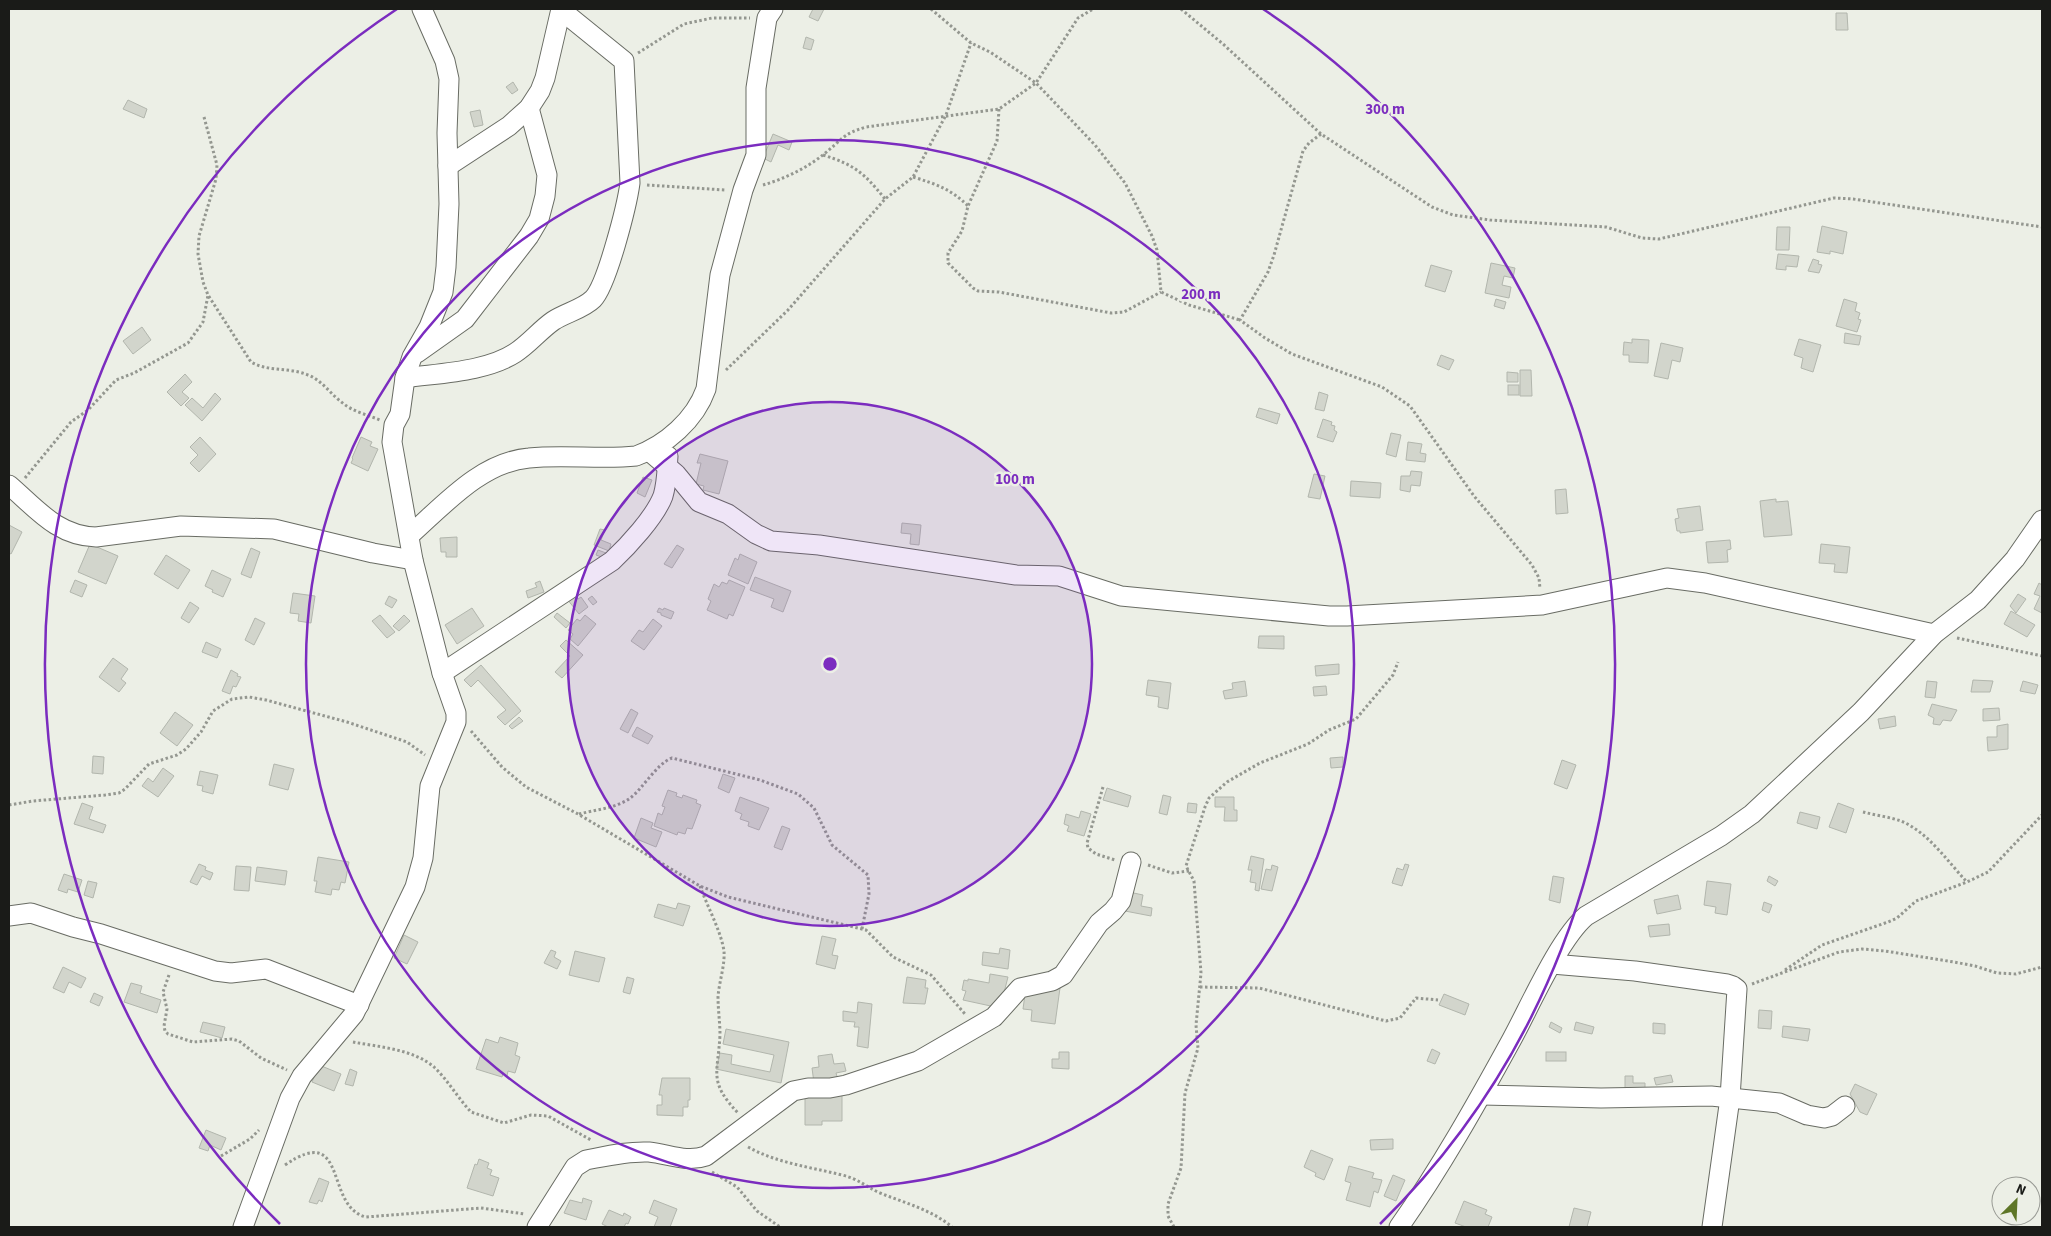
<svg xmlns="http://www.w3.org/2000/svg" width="2051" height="1236" viewBox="0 0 2051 1236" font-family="'Source Sans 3',sans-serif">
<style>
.building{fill:#d2d5cc;stroke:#b2b6ad}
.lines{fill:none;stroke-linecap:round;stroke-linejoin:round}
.street-casing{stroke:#696c64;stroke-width:21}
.path{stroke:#949790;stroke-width:3;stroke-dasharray:2.5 2.5;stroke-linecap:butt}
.street{stroke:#fff;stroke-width:19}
.ring{fill:none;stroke:#7b2cbf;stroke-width:2.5}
.centre{fill:#7b2cbf;stroke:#ecefe6;stroke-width:2.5}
.ring-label{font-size:15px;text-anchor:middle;font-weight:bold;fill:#7b2cbf;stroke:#ecefe6;stroke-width:5;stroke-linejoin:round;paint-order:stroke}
</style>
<rect width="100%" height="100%" fill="#ecefe6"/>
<g class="building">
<path d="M813 9H824L818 21 809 17Z"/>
<path d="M1836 13H1847L1848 30H1836Z"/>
<path d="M806 37 814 40 811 50 803 48Z"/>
<path d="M513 82 518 90 512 94 506 87Z"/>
<path d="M128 100 147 109 144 118 123 109Z"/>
<path d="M480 110 483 125 474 127 470 112Z"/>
<path d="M773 134 792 142 789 150 778 145 771 162 763 158Z"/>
<path d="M1822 226 1847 232 1843 254 1830 251V254L1817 252Z"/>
<path d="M1777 227H1790L1789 250H1776Z"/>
<path d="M1778 254 1799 256 1797 267 1786 266V270L1776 269Z"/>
<path d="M1813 259 1819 261 1818 264 1822 265 1819 273 1808 271Z"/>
<path d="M1491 263 1515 268 1513 278 1504 276 1502 285 1511 287 1509 298 1485 293Z"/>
<path d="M1431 265 1452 271 1445 292 1425 286Z"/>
<path d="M1496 299 1506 302 1504 309 1494 306Z"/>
<path d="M1844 299 1857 303 1855 311 1860 313 1858 319 1861 320 1857 332 1836 326Z"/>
<path d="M142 327 151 340 133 354 123 341Z"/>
<path d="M1845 333 1861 336 1859 345 1844 343Z"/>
<path d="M1632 339 1649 340 1648 363 1629 362V355H1623L1624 342 1632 343Z"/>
<path d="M1799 339 1821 345 1813 372 1801 368 1803 358 1794 355Z"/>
<path d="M1661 343 1683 348 1680 362 1672 360 1668 379 1654 376Z"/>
<path d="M1441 355 1454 360 1449 370 1437 365Z"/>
<path d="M1520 370H1531L1532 396H1520Z"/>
<path d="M1507 372 1518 373V382H1507Z"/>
<path d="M185 374 192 382 182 392 189 398 181 406 167 392Z"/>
<rect x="1508" y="385" width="11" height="10"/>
<path d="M1319 392 1328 395 1324 411 1315 409Z"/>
<path d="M215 393 221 399 202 421 185 405 192 398 203 408Z"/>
<path d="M1259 408 1280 414 1277 424 1256 417Z"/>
<path d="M1323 419 1332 422 1331 425 1335 426 1334 430 1337 432 1333 442 1317 437Z"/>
<path d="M1391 433 1401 435 1396 457 1386 454Z"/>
<path d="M200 437 216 454 199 472 190 463 198 455 190 447Z"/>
<path d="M361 437 372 442 370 446 378 449 368 471 351 463 353 459 352 458Z"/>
<path d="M1408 442 1422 444 1420 453 1426 454 1425 462 1406 460Z"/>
<path d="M700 454 728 461 719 494 703 490 704 486 696 484 701 463H697Z"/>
<path d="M1411 471 1422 472 1420 486 1411 485 1410 492 1400 490 1401 476H1410Z"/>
<path d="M1314 474 1325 476 1320 499 1308 497Z"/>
<path d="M643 477 652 480 645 497 637 493Z"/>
<path d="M1351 481 1381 483 1380 498 1350 496Z"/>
<path d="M1566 489 1568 513 1556 514 1555 490Z"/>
<path d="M1776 499V502L1788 501 1792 535 1764 537 1760 501Z"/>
<path d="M1700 506 1703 530 1680 533V531H1677L1675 519 1679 518 1677 509Z"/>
<path d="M902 523 921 525 919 545 910 544 911 534 901 533Z"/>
<path d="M9 525 22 532 11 554 9 553Z"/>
<path d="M600 529 605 530 601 540 611 544 609 551 594 545Z"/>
<path d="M457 537V557H446V552H441L440 538Z"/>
<path d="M1730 540 1731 549 1727 550 1728 562 1708 563 1706 542Z"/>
<path d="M90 544 118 556 106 584 78 572Z"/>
<path d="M1821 544 1850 547 1847 573 1834 572 1835 564 1819 563Z"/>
<path d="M677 545 684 549 672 568 664 564Z"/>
<path d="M251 548 260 552 251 578 241 574Z"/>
<path d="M598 550 606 553 604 558 596 555Z"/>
<path d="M740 554 757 562 748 584 728 575 735 558 738 560Z"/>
<path d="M166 555 190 570 178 589 154 574Z"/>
<path d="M212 570 231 579 223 597 212 592 213 590 205 586Z"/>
<path d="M755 577 791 591 783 612 771 607 774 599 750 590Z"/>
<path d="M75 580 87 585 82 597 70 592Z"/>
<path d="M729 580 745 587 733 616 729 614 727 619 707 610 711 601 708 599 714 584 719 587 722 582 727 584Z"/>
<path d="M540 581 544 592 528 598 526 591 537 587 535 583Z"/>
<path d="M2039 583 2042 585V613L2034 609 2040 596 2034 594Z"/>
<path d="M293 593 315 596 311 623 298 621 299 614 290 613Z"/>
<path d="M574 594 578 599 581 597 588 607 579 614 567 599Z"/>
<path d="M2018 594 2026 599 2016 613 2010 606Z"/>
<path d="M389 596 397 600 392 608 385 604Z"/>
<path d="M592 596 597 602 593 605 588 599Z"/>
<path d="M190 602 199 608 189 623 181 618Z"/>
<path d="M472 608 484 626 457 644 445 625Z"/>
<path d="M659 608 663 610 664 608 674 612 671 619 661 615V613L657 612Z"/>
<path d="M2011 611 2035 625 2027 637 2004 624Z"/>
<path d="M557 613 570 623 566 628 554 617Z"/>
<path d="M380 615 395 632 387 638 372 621Z"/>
<path d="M404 615 410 621 399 631 393 626Z"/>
<path d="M585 615 596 624 578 646 570 639 573 634 568 630 577 619 580 621Z"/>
<path d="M255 618 265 623 254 645 245 640Z"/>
<path d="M653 619 662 626 644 650 631 641 639 630 643 632Z"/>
<path d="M1259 636H1284V649L1258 648Z"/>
<path d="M566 640 583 655 562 678 555 672 570 656 560 646Z"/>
<path d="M206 642 221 649 217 658 202 652Z"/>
<path d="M113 658 128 669 121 679 126 683 119 692 99 677Z"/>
<path d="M1339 664V674L1316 676 1315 666Z"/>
<path d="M481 665 521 711 505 725 497 717 506 710 478 680 471 687 464 680Z"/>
<path d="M231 670 238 674 237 676 241 677 236 687 233 686 230 694 222 691Z"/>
<path d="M1148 680 1171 683 1168 709 1158 707 1159 697 1146 695Z"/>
<path d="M1973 680 1993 681 1990 692H1971Z"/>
<path d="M1245 681 1247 696 1225 699 1223 691 1233 689 1232 683Z"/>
<path d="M1927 681 1937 682 1935 698 1925 697Z"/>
<path d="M2023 681 2038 685 2035 694 2020 691Z"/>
<path d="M1326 686 1327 695 1314 696 1313 687Z"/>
<path d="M1932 704 1957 710 1951 721 1943 720 1940 725 1933 724 1934 718 1928 715Z"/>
<path d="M1999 708 2000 720 1983 721V709Z"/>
<path d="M631 709 638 713 628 733 620 729Z"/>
<path d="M175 712 193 725 177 746 160 733Z"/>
<path d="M1895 716 1896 726 1880 729 1878 719Z"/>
<path d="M519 717 523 721 512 729 509 726Z"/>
<path d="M2008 724V749L1988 751 1987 737H1997V726Z"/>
<path d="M637 727 653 736 648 744 632 736Z"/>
<path d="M93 756 104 757 103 774 92 773Z"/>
<path d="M1343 757V767L1331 768 1330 758Z"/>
<path d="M1562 760 1576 765 1567 789 1554 784Z"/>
<path d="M274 764 294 769 288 790 269 785Z"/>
<path d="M163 768 174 776 158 797 142 786 148 778 153 782Z"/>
<path d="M200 771 218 775 213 794 202 791 203 786 197 785Z"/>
<path d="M723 774 735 778 729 793 718 788Z"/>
<path d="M1107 788 1131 796 1128 807 1103 800Z"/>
<path d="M668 790 677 793 676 796 682 798 683 795 697 800 696 803 701 805 692 829 687 828 685 834 678 832 677 835 654 826 658 813 662 815 665 807 662 806Z"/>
<path d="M1163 795 1171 797 1167 815 1159 813Z"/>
<path d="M740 797 769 808 759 830 748 826 749 822 740 819 742 814 735 811Z"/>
<path d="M1215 797H1234V810H1237V821H1224L1225 807H1215Z"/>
<path d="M82 803 93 807 89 819 106 825 103 833 74 824Z"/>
<path d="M1188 803 1197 804 1196 813 1187 812Z"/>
<path d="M1838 803 1854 809 1846 833 1829 827Z"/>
<path d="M1081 811 1091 814 1084 836 1067 831 1069 826 1064 824 1066 814 1079 818Z"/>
<path d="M1800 812 1820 817 1817 829 1797 823Z"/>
<path d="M641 818 653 823 651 828 662 832 656 847 634 838Z"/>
<path d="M782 826 790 829 782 850 774 847Z"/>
<path d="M1251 856 1264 859 1259 891 1255 890 1256 883 1250 882 1252 870H1248Z"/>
<path d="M318 857 349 862 345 883 341 882 339 890 332 889 331 895 315 892 317 881H314Z"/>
<path d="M199 864 206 867 205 870 213 873 210 880 202 876 197 885 190 882Z"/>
<path d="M1405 864 1409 865 1402 886 1392 883 1397 868 1403 870Z"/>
<path d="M1272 865 1278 867 1272 891 1261 889 1266 869 1271 870Z"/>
<path d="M236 866 251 867 249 891 234 890Z"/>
<path d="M257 867 287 871 285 885 255 881Z"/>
<path d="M64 874 82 880 78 892 68 889 67 893 58 890Z"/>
<path d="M1553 876 1564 878 1560 903 1549 900Z"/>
<path d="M1769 876 1778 881 1775 886 1767 881Z"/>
<path d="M88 881 97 883 93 898 84 895Z"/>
<path d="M1707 881 1731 884 1727 915 1715 913 1716 907 1704 905Z"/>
<path d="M1129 892 1143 895 1141 906 1152 908 1151 916 1125 911Z"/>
<path d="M1678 895 1681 909 1657 914 1654 900Z"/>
<path d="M1764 902 1772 905 1769 913 1762 910Z"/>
<path d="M678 903 690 906 683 926 654 917 658 904 676 909Z"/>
<path d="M1669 924 1670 935 1650 937 1648 926Z"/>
<path d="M404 935 418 942 407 964 394 958Z"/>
<path d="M822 936 836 939 832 955 838 956 835 969 816 964Z"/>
<path d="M1000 948 1010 950 1008 969 982 965 983 952 999 954Z"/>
<path d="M551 950 556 952 554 957 561 961 557 969 544 963Z"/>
<path d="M575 951 605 958 599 982 569 975Z"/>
<path d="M63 967 86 978 81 988 69 982 64 993 53 988Z"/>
<path d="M990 974 1008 977 1000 1008 963 1000 966 991 962 990 964 980 968 981V979L989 983Z"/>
<path d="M627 977 634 979 630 994 623 992Z"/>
<path d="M907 977 926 980 925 988H928L925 1004 903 1003Z"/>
<path d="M131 983 142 986 140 993 161 1000 157 1013 124 1002Z"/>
<path d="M1043 986 1060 988 1055 1024 1031 1021 1032 1010 1023 1009 1026 987Z"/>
<path d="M94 993 103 997 99 1006 90 1002Z"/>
<path d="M1444 994 1469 1004 1465 1015 1439 1005Z"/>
<path d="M858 1002 872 1004 868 1048 857 1046 859 1027H854L855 1022 843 1021V1011L857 1013Z"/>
<path d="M1759 1010 1772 1011 1771 1029 1758 1028Z"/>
<path d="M203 1022 225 1027 222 1038 200 1032Z"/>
<path d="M1551 1022 1562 1028 1560 1033 1549 1027Z"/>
<path d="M1576 1022 1594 1027 1592 1034 1574 1030Z"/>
<path d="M1653 1023 1665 1024V1034L1653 1033Z"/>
<path d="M1783 1026 1810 1029 1808 1041 1782 1037Z"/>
<path d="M726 1029 789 1042 781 1083 716 1069 720 1053 732 1055 731 1064 770 1072 774 1055 723 1044Z"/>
<path d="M500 1037 518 1043 515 1055 520 1057 515 1073 508 1071 507 1076 503 1074 502 1077 476 1069 486 1039 498 1043Z"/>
<path d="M1432 1049 1440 1053 1435 1064 1427 1061Z"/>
<path d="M1059 1052H1069V1069L1052 1068V1059H1059Z"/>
<rect x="1546" y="1052" width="20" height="9"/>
<path d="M832 1054 834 1064 844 1063 846 1071 836 1073 838 1080 814 1083 812 1068 819 1067 818 1056Z"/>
<path d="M319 1065 341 1074 334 1091 312 1082Z"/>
<path d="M350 1069 357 1072 353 1086 345 1084Z"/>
<path d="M1671 1075 1673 1082 1656 1085 1654 1078Z"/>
<path d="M1625 1076H1633V1083H1645V1092L1625 1091Z"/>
<path d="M662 1078H690V1100H688V1107H683V1116L657 1115V1105H662V1095H659Z"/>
<path d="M1855 1084 1877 1094 1867 1115 1860 1112 1850 1094Z"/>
<path d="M842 1091V1121H822V1125H805V1095Z"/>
<path d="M206 1130 226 1138 221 1150 210 1145 208 1151 199 1148Z"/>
<path d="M1393 1139V1149L1371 1150 1370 1140Z"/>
<path d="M1311 1150 1333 1159 1324 1180 1315 1176 1316 1173 1304 1167Z"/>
<path d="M479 1159 489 1163 487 1168 492 1170 490 1175 499 1178 493 1196 467 1188 475 1164 477 1165Z"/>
<path d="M1349 1166 1374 1173 1372 1178 1382 1180 1378 1193 1374 1191 1370 1207 1346 1200 1351 1183 1345 1181Z"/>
<path d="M1393 1175 1405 1180 1396 1201 1384 1196Z"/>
<path d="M319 1178 329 1182 322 1202 319 1200 317 1204 309 1202Z"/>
<path d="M583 1198 592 1201 586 1220 564 1213 570 1200 582 1203Z"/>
<path d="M654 1200 677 1209 670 1227H654L658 1217 649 1213Z"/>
<path d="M1464 1201 1487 1210 1485 1214 1492 1217 1488 1227H1466L1455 1223Z"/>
<path d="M1574 1208 1591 1212 1587 1227H1569Z"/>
<path d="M609 1210 623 1216 624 1213 631 1217 628 1224 626 1223 624 1227H608L602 1224Z"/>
</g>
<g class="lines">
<g class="street-casing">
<g id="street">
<path d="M448 166 509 126 529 108 540 91 545 78 561 9"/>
<path d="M417 353 465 319 529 236 539 219 545 196 547 175 529 108"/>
<path d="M405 378C439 373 486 372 515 353 529 344 540 330 553 321 565 313 583 309 593 299 607 285 627 205 630 183L624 61 561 10"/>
<path d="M649 451 676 474 699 502 728 514 756 534 771 541 819 545 1016 575 1059 576 1121 596 1329 616H1347L1542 605 1667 578 1705 583 1934 634"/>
<path d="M9 485C36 508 57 536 96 537L181 526 274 529 373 553 413 560"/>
<path d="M410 535C444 505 481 462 529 458 565 454 601 460 636 456 666 445 695 420 706 389L720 275 743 190 756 155V88L767 18 773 9"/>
<path d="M442 673 612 561C628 546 655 517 663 496 667 483 667 469 668 456"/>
<path d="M9 916 31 913 73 927 101 934 215 971 231 973 266 969 359 1005"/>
<path d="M1552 964 1635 971 1727 984 1733 986 1737 989 1730 1098 1712 1227"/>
<path d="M1482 1095 1601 1098 1711 1096 1779 1103 1807 1115 1824 1118 1832 1116 1845 1106"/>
<path d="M243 1227 290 1098 302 1076 354 1014 415 887 423 858 430 786 456 722V713L442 673 413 560 392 442 394 425 400 414 405 378 412 357 429 327 443 292 446 267 449 204 447 133 449 79 445 61 422 9"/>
<path d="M537 1227 575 1167 586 1160C607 1156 628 1151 649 1152 669 1154 686 1163 706 1156L793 1091 808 1088H830L846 1085 918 1061 994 1017 1020 988 1052 981 1063 975 1099 923 1113 911 1121 901 1131 862"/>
<path d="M1399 1227C1441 1167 1477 1103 1512 1039 1530 1006 1559 939 1586 916L1721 836 1752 814 1861 712 1934 634 1978 600 2015 559 2042 520"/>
</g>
</g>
<g class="path">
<path d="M931 9 971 43 990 52 1036 83 1095 145 1125 183 1152 236 1157 250 1161 292 1189 305 1240 320"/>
<path d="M1181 9 1223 44 1321 134 1432 207 1453 215 1490 220 1606 227 1642 238 1659 239 1834 198 1853 199 2042 227"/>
<path d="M638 53 684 24 712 18H750"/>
<path d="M999 109 997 141 968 206 962 231 948 253V263L973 288 978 291 999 292 1111 313 1124 312 1161 292"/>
<path d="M204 117 217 165 216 179 199 236 198 254 203 282 208 295 251 362C268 372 289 367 308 375 322 380 331 395 344 404 354 412 368 415 380 420"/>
<path d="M1321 134 1309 143 1303 151 1274 255 1268 272 1240 320 1265 338 1292 354 1382 387 1410 406 1474 496 1532 565 1539 578 1540 589"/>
<path d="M823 155C855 165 864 173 885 199"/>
<path d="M913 177C936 184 951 189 968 206"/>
<path d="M647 185 725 190"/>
<path d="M763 185C784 179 807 168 824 154 842 140 842 134 866 127L999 109 1036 83 1078 18 1093 9"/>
<path d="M726 370 788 310 885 199 913 177 946 115 971 43"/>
<path d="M25 478 71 422 88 410 116 380 134 373 188 343 203 322 208 295"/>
<path d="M1957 638 2042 656"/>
<path d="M471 731 502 767 526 787 578 814 700 886 728 897 866 930 893 957 931 975 965 1014"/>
<path d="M1103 787 1087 843 1088 848 1096 854 1115 860"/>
<path d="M9 805 33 801 105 795 119 793 125 789 149 764 177 755 186 749 201 732 213 711 232 699 249 697 266 700 347 722 407 742 425 755"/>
<path d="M1863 812C1875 815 1889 817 1901 821 1928 832 1948 862 1967 882"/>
<path d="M579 814C595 810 615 808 629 799 643 789 656 764 672 758L760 780 798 794 814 808 832 845 868 875 869 894 862 929"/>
<path d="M1148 865 1172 873 1189 871"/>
<path d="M700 886C707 906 721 931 724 951 725 966 719 982 718 997 718 1010 720 1022 720 1035 718 1074 708 1081 738 1113"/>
<path d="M1785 970 1822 945 1888 922 1897 918 1916 901 1967 882 1988 872 2042 815"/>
<path d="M169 975 163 992 167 1009 164 1026 165 1031 168 1034 193 1042 232 1039 239 1041 261 1058 287 1070"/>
<path d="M1752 984 1839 952 1862 949 1885 951 1954 962 1975 966 1997 973 2016 974 2042 967"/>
<path d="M1200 987 1259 988 1386 1021 1400 1018 1416 998 1438 1000"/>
<path d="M353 1042C379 1047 413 1049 434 1067 447 1079 458 1098 471 1112L504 1123 531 1115 548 1116 591 1140"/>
<path d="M748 1147C777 1163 810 1167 842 1175 859 1179 866 1187 880 1193 905 1203 932 1210 952 1227"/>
<path d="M221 1156 250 1139 259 1130"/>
<path d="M285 1165C349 1121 324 1207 366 1217L481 1208 525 1214"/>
<path d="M712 1172 737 1187 757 1211 780 1227"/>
<path d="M1174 1227 1168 1216V1204L1181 1168 1185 1093 1198 1048 1196 1025 1201 973 1194 881 1186 866 1205 807 1209 798 1227 782 1260 763 1308 744 1329 730 1356 719 1393 675 1398 662"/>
</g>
<use href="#street" class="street"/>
</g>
<circle cx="830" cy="664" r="262" fill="#7b2cbf" fill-opacity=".12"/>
<g class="ring">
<circle cx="830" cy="664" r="262"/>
<circle cx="830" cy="664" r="524"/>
<path d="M280 1224A785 785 0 0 1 397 9M1263 9A785 785 0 0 1 1380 1224"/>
</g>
<circle cx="830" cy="664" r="8" class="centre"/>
<g class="ring-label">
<text x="1385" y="114">300 m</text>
<text x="1201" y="299">200 m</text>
<text x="1015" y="484">100 m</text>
</g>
<rect width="2051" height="1236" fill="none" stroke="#1a1b18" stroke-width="20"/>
<g transform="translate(2016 1201) rotate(24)"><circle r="24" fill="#ecefe6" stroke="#989a94"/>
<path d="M0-4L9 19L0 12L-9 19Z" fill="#5e7627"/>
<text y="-8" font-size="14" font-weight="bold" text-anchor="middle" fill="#1a1b18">N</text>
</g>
</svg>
